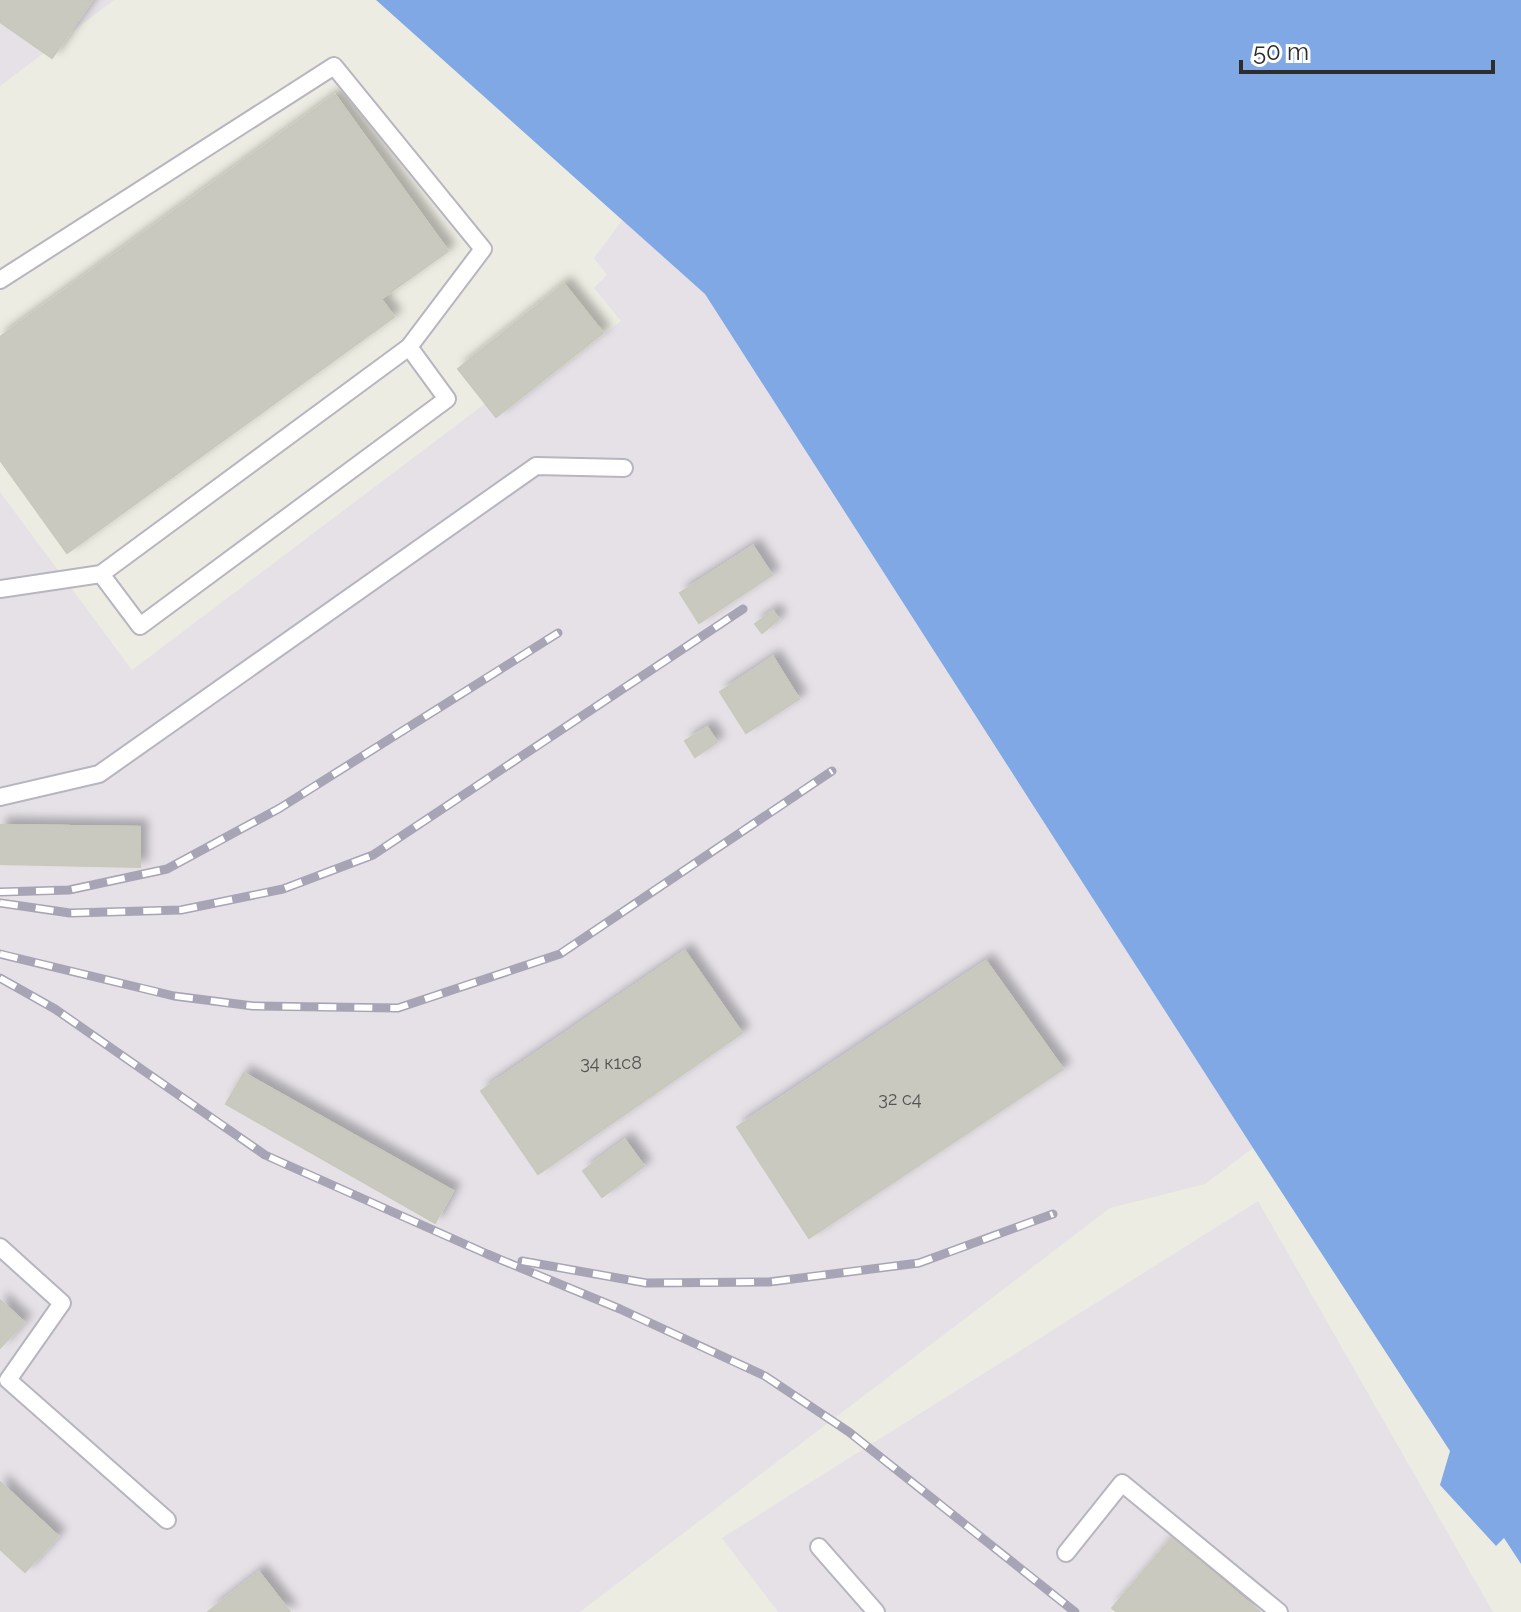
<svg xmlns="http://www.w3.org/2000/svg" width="1521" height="1612" viewBox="0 0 1521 1612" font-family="Raleway,sans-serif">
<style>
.industrial{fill:#e5e1e7}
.water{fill:#7fa8e5}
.building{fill:#c9c9c0;stroke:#c9c9bb;stroke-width:2;filter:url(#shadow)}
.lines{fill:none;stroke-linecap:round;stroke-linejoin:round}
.service-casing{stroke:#b7b5bf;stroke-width:20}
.service{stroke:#fff;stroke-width:16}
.rail-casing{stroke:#a7a4b6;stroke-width:9}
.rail{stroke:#fff;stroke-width:6;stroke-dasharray:18;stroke-linecap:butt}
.labels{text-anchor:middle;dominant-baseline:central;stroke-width:6;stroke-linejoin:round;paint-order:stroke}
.number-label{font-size:18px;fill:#545452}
</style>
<defs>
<filter id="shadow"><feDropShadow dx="7" dy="-7" stdDeviation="4" flood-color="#0004"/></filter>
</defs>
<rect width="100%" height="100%" fill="#edece2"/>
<g class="industrial">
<path d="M0 0H114L0 86Z"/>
<path d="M623 219 644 238 661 222 1253 1148 1205 1184 1110 1208 580 1612H0V492L132 670 486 403 497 417 621 321 594 288 607 275 594 258Z"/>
<path d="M1258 1201 1493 1612H778L722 1538Z"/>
</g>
<path class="water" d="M376 0H1521V1564L1504 1538 1496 1546 1440 1485 1450 1451 1253 1148 705 294Z"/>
<g class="building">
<path d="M0 0H92L52 58 0 22Z"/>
<path d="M335 95 448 251 381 299 394 317 67 553 0 460V337Z"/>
<path d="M564 284 603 333 496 417 458 369Z"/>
<path d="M753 546 772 575 699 623 680 593Z"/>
<path d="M773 611 779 619 762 633 755 624Z"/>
<path d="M773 657 799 699 746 733 720 692Z"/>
<path d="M707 727 717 742 695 757 685 741Z"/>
<path d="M0 825 140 827V867L0 864Z"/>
<path d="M685 951 742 1033 538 1174 481 1091Z"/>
<path d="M986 961 1063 1069 809 1238 737 1127Z"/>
<path d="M244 1073 453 1191 435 1223 226 1104Z"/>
<path d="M625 1140 644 1166 602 1197 583 1171Z"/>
<path d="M0 1300 24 1322 0 1348Z"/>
<path d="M0 1482 58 1536 25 1572 0 1549Z"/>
<path d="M1172 1538 1260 1612H1117L1112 1608Z"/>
<path d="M259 1572 290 1612H208Z"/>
</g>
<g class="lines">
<g class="service-casing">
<g id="service">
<path d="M0 280 334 66 483 249 409 347"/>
<path d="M0 589 101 574 409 347 447 399 140 626 101 574"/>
<path d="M0 797 99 774 536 466 624 468"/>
<path d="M0 1247 62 1303 8 1380 167 1520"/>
<path d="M819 1547 876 1612"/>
<path d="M1066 1553 1122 1483 1279 1612"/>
</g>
</g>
<use href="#service" class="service"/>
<g class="rail-casing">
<g id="rail">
<path d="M0 892 69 890 167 869 280 808 558 633"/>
<path d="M0 903 70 913 181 910 283 889 373 855 743 609"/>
<path d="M0 954 174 996 253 1006 398 1008 560 954 832 771"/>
<path d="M0 978 55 1009 265 1155 487 1254 620 1309 765 1376 849 1432 1075 1612"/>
<path d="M522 1261 646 1283 769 1282 919 1263 1053 1214"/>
</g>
</g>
<use href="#rail" class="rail"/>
</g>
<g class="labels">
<g class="number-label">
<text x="611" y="1062">34 к1с8</text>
<text x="900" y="1098">32 с4</text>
</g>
</g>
<path d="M1241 60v12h252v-12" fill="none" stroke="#2d2d2d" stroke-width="4"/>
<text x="1253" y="60" font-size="24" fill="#2d2d2d" stroke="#ffffff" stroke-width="6" paint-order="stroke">50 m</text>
</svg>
